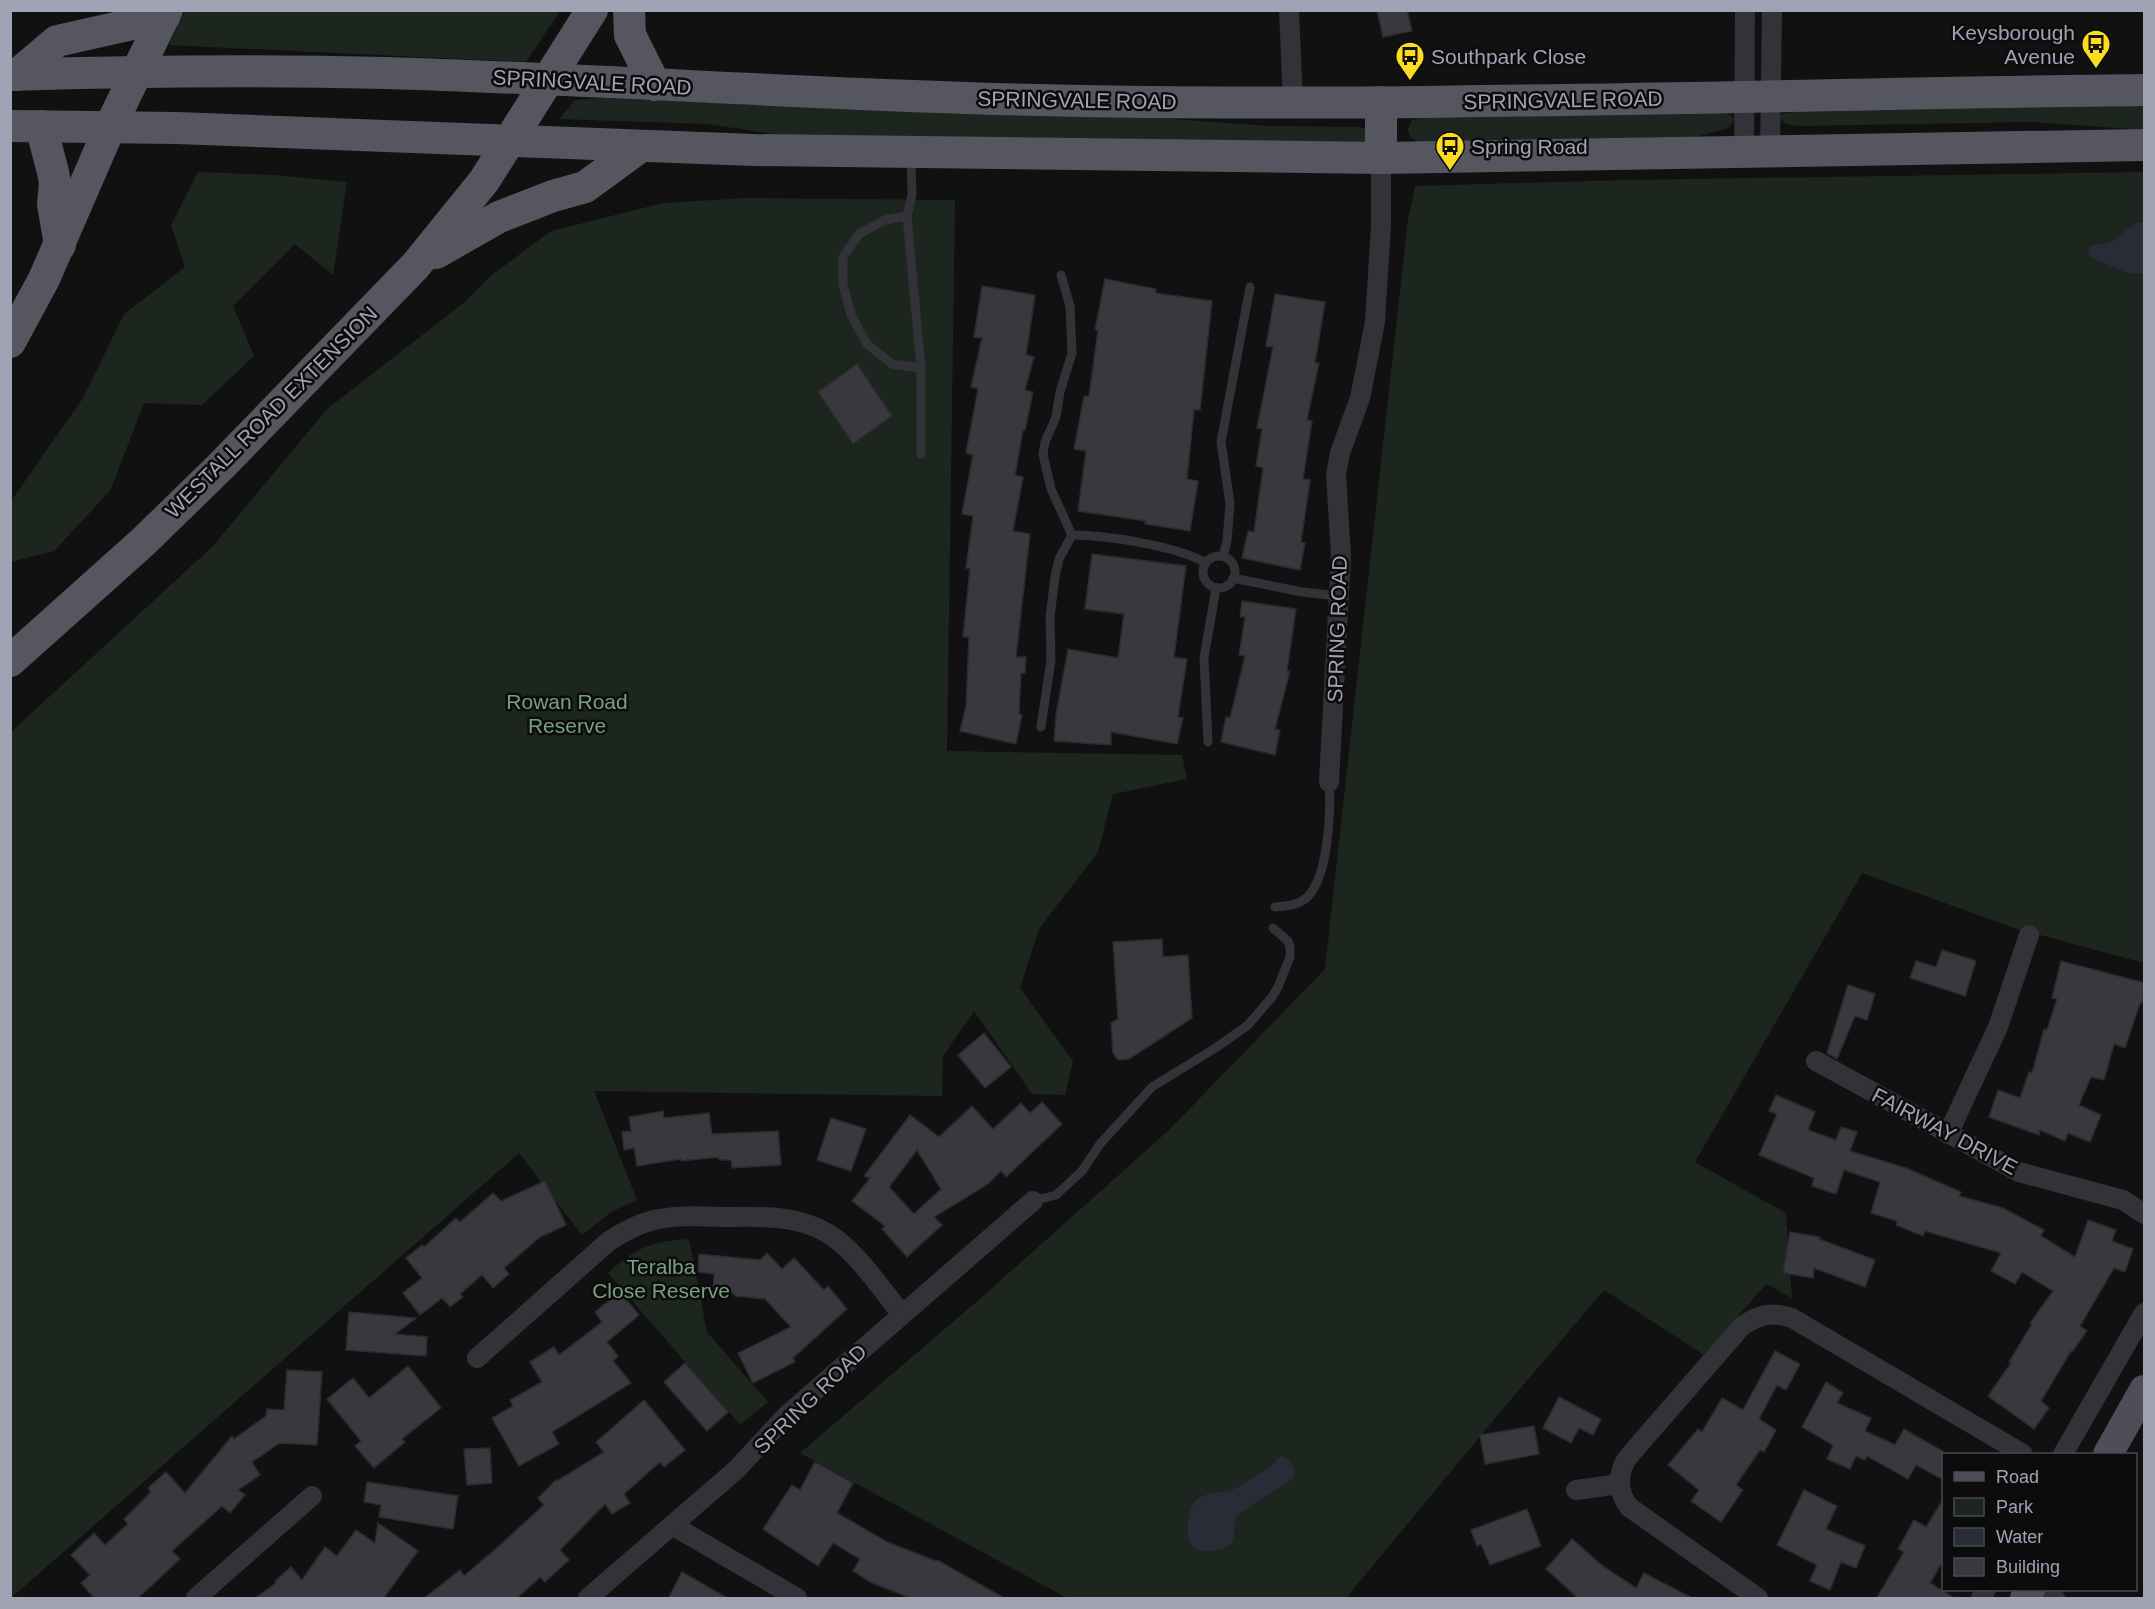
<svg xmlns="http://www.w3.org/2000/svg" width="2155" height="1609" viewBox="0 0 2155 1609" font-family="Arial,sans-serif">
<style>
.green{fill:#1d251f}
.water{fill:#272c37}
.building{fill:#38383e;stroke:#2b2b2f;stroke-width:1.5;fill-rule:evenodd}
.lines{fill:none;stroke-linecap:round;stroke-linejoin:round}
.service{stroke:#323238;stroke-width:9}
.minor{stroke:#323238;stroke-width:20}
.primary{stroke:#4d4e57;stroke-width:30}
.trunk{stroke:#555660;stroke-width:32}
.labels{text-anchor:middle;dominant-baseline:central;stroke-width:5;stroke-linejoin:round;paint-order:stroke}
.poi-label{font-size:21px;fill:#a1a3b4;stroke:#0c0c0d;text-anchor:start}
.street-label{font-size:21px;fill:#a1a3b4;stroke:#0c0c0d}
.park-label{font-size:21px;fill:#77a081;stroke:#0c0c0d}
</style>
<rect width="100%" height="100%" fill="#111112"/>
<g class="green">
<path d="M185 11V10L560 11 526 62 169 45Z"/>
<path d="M604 98 923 112 1143 117 1270 126 1359 127 1366 128 1367 141 1364 143 780 135 707 124 559 119 575 100Z"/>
<path d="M2144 104V130L2032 122 1799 126 1785 124 1780 118 1781 115 1786 113 1818 110Z"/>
<path d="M1725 113 1732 116 1734 120 1729 128 1692 138 1418 142 1410 137 1408 129 1412 120 1431 116Z"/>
<path d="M198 172 274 175 347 182 333 275 295 244 233 306 254 356 202 405 144 403 110 491 54 551 11 562V501L83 398 124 314 185 267 171 225Z"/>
<path d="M2144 172V963L2014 928 1862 873 1695 1162 1786 1213 1792 1298 1766 1284 1704 1355 1604 1290 1507 1404 1346 1598H1067L800 1453 982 1297 1169 1130 1325 969 1408 219 1415 186 1626 180Z"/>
<path d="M748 198 955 200 947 751 1182 755 1187 779 1113 794 1098 852 1039 929 1020 988 1073 1061 1065 1095 1032 1094 974 1011 943 1056 942 1096 594 1091 637 1200 611 1212 582 1235 519 1153 11 1598V732L213 546 327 409 461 305 493 274 551 231 663 203Z"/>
<path d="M689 1239 707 1332 768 1402 740 1425 608 1273C637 1247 650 1242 689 1239Z"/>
</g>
<g class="water">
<path d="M2138 223H2144V274L2127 273 2088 256 2089 247C2096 243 2102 245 2109 243 2120 238 2127 227 2138 223Z"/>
<path d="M1281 1456 1285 1457C1292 1461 1297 1470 1294 1478L1238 1514C1231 1524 1237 1533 1232 1543 1226 1548 1218 1550 1210 1551 1179 1553 1186 1517 1195 1500L1210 1493 1228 1492 1238 1487 1269 1468Z"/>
</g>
<g class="building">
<path d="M1377 10H1407L1412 31 1383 37Z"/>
<path d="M1105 279 1156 289 1155 293 1212 301 1200 410H1194L1187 479 1198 481 1190 531 1145 524 1146 521 1078 511 1086 451 1074 449 1084 396H1089L1098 330H1095Z"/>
<path d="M982 286 1035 295 1026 355 1034 357 1025 390 1033 392 1025 430H1023L1015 475 1023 477 1013 531 1030 534 1016 657H1026L1025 673H1021L1019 714 1022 715 1016 744 960 731 966 706 969 637H963L970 568H966L973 516 962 514 973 455 966 453 978 389 971 387 982 338 974 337Z"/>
<path d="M1275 294 1325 302 1315 363H1319L1307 420 1312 421 1303 479 1310 480 1301 542 1305 543 1300 570 1242 558 1248 531 1254 532 1263 468 1256 466 1262 429 1257 428 1273 347 1266 346Z"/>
<path d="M857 364 892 416 853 444 818 392Z"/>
<path d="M1092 554 1186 566 1174 657 1187 659 1178 717 1183 718 1177 744 1111 732V745L1054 741 1056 715 1068 649 1118 658 1124 614 1085 609Z"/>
<path d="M1242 601 1296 609 1287 671H1290L1275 729 1280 730 1275 755 1221 742 1226 717 1230 718 1245 656 1239 655 1245 617H1240Z"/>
<path d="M1162 939 1163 957 1188 955 1192 1018 1129 1059 1118 1060 1113 1053 1111 1023 1118 1019 1113 942Z"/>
<path d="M1942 950 1976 961 1965 996 1910 978 1916 961 1936 967Z"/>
<path d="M2061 961 2145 983 2142 1003H2140L2125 1048 2114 1044 2104 1080 2091 1077 2079 1105 2101 1115 2090 1142 2068 1133 2065 1141 2040 1130 2039 1135 1989 1117 1998 1090 2020 1098 2029 1072 2032 1073 2044 1029 2047 1030 2057 999 2052 998Z"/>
<path d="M1848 985 1875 994 1867 1020 1855 1016 1837 1059 1827 1053Z"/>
<path d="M984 1033 1011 1067 985 1088 958 1055Z"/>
<path d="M1776 1095 1815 1112 1808 1130 1836 1140 1841 1127 1857 1132 1850 1151 1906 1168 1961 1192 1959 1196 2003 1208 2044 1230 2041 1236 2075 1257 2088 1220 2116 1230 2112 1241 2133 1249 2125 1272 2114 1268 2080 1326 2087 1331 2072 1352 2071 1351 2041 1401 2049 1408 2034 1429 1988 1396 2011 1363 2009 1362 2032 1324 2030 1323 2053 1291 2022 1272 2015 1284 1991 1271 2001 1253 1925 1231 1923 1236 1896 1225 1897 1221 1871 1213 1880 1182 1844 1170 1836 1194 1812 1186 1814 1178 1759 1155 1777 1114 1769 1111Z"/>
<path d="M1042 1102 1062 1124 1006 1177 1001 1171 988 1184 934 1217 942 1225 907 1257 882 1229 885 1226 852 1201 870 1178 864 1176 910 1115 939 1137 972 1106 993 1129 1021 1103 1030 1113ZM917 1150 941 1189 914 1214 889 1187Z"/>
<path d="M663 1111 664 1118 709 1113 712 1134 778 1131 781 1165 732 1168 731 1160H719V1157L681 1161V1159L637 1166 634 1148 624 1150 622 1132 631 1131 629 1117Z"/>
<path d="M831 1118 866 1129 851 1171 817 1160Z"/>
<path d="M545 1181 566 1225 540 1237 504 1268 509 1274 493 1288 482 1275 460 1294 463 1297 450 1307 442 1298 420 1315 403 1293 422 1278 406 1258 422 1245 424 1247 456 1218 460 1222 493 1193 501 1201Z"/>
<path d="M1790 1232 1820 1237 1819 1239 1875 1260 1865 1287 1814 1268 1813 1278 1783 1273Z"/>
<path d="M767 1253 782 1269 794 1258 824 1290 828 1286 847 1309 793 1358 795 1362 753 1383 738 1353 791 1327 765 1299 735 1296V1294L713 1291 714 1274 698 1272 699 1254 760 1260Z"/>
<path d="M620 1292 639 1315 607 1342 618 1356 613 1361 631 1383 552 1432 559 1444 519 1466 492 1418 513 1406 510 1400 542 1382 530 1362 554 1347 559 1355 602 1322 595 1312Z"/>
<path d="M349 1312 416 1318 395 1334 427 1337 426 1356 346 1350Z"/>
<path d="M1775 1351 1800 1364 1786 1390 1777 1385 1759 1419 1776 1430 1764 1452 1760 1450 1736 1485 1743 1490 1721 1522 1691 1501 1699 1490 1668 1465 1698 1429 1702 1432 1722 1398 1743 1410Z"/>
<path d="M685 1363 728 1412 707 1431 664 1382Z"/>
<path d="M408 1366 441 1408 402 1439 405 1442 374 1468 355 1446 361 1441 327 1399 353 1378 369 1398Z"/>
<path d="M287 1370 322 1372 317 1445 280 1443 252 1462 260 1475 238 1490 245 1495 230 1513 222 1506 172 1551 180 1559 137 1599H95L81 1583 90 1575 71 1555 94 1533 105 1545 128 1524 124 1519 151 1492 148 1488 166 1472 185 1493 232 1436 234 1439 266 1416 267 1409 284 1410Z"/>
<path d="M1826 1382 1843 1393 1837 1403 1871 1418 1865 1431 1895 1445 1904 1429 1944 1452V1480L1916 1465 1908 1479 1867 1456 1865 1460 1856 1456 1850 1469 1827 1459 1833 1445 1802 1427Z"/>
<path d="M1559 1397 1601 1419 1593 1435 1579 1428 1571 1443 1543 1428Z"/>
<path d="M644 1400 685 1450 664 1467 660 1462 624 1494 630 1503 612 1514 605 1504 560 1550 569 1560 545 1582 540 1577 516 1599H423L460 1570 464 1576 499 1546 544 1505 538 1498 556 1480 557 1481 604 1452 596 1442Z"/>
<path d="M1534 1426 1539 1454 1485 1464 1480 1435Z"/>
<path d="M490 1448 492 1483 467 1485 464 1449Z"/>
<path d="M815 1462 853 1483 837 1513 887 1542 936 1561 937 1560 1006 1599H913L870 1582 853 1571 860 1559 833 1543 818 1566 763 1529 792 1485 800 1490Z"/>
<path d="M367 1482 458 1496 453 1529 379 1517 381 1505 364 1502Z"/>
<path d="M1804 1490 1837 1506 1826 1529 1865 1546 1856 1568 1841 1562 1830 1590 1810 1581 1817 1565 1777 1545Z"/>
<path d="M1944 1498V1559L1930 1583 1956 1599H1876L1904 1552 1898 1549 1914 1520 1926 1527Z"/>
<path d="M1527 1509 1541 1546 1490 1565 1481 1544 1477 1546 1471 1530Z"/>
<path d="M378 1523 418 1551 383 1599H254L276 1583 275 1581 291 1567 302 1580 325 1547 337 1556 356 1530 375 1543Z"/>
<path d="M1572 1539 1604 1567 1636 1588 1644 1573 1694 1599H1579L1546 1569Z"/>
<path d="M682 1572 729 1599H668Z"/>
</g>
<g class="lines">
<g class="service">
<path d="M911 158 912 194 907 216 921 368V454"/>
<path d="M907 216 885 220 859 234 843 257V285L851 315 867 344 892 364 921 368"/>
<path d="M1061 275 1070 306 1072 353 1060 392 1056 417 1045 442 1043 454 1051 489 1072 535"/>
<path d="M1072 535C1106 535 1177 546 1206 563"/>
<path d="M1223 556 1227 541 1230 504 1221 442 1250 287"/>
<circle cx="1219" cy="572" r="16"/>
<path d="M1233 578 1302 592 1339 596"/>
<path d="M1041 727 1051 660 1050 617 1055 576 1059 559 1072 535"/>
<path d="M1208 742 1204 658 1216 588"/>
<path d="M1275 907C1284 906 1295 906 1302 901 1329 886 1331 809 1329 782"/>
<path d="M1033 1201 1056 1195 1082 1171 1100 1144 1152 1087 1217 1047 1248 1025 1272 997 1278 987 1290 957V947L1288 941 1273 928"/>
</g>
<g class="minor">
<path d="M1289 10 1293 102"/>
<path d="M1770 151 1772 10"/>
<path d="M1744 152 1745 10"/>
<path d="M1329 782 1341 555 1336 475 1340 453 1360 398 1375 322 1381 226V158"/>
<path d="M1816 1061 2019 1172 2123 1200 2144 1214"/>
<path d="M1948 1134 1998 1027 2029 935"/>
<path d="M477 1358 609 1241C623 1232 637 1224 654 1220 677 1215 700 1216 723 1217 758 1217 796 1214 827 1233 856 1250 880 1288 902 1314"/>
<path d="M2063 1454 2144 1313"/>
<path d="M1576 1490 1620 1484"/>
<path d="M672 1525 797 1598"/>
<path d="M2039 1590 2055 1598"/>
<path d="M196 1598 312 1496"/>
<path d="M588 1598 737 1469 787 1415 1033 1201"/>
<path d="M1758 1598 1629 1507C1617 1492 1617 1471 1629 1456L1741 1327C1757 1315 1772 1311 1792 1318L2023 1454"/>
<path d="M1981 1598 1986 1590"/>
</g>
<g class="primary">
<path d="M2108 1454 2144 1390"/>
<path d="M2025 1598 2030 1590"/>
</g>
<g class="trunk">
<path d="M629 10 630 35 655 85"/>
<path d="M10 75C135 71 261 70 386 73 618 80 850 97 1083 101 1437 107 1791 94 2144 90"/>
<path d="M17 75 57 41 164 17"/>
<path d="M1381 102V158"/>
<path d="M10 126 177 128 754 150 1381 158 2144 145"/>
<path d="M41 126 53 172 55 183 53 204 60 245"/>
<path d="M436 253 499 217 553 196 585 187 641 146"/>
<path d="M10 342 44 279 110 127 167 10"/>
<path d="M10 661 143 542 221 466 416 265 484 181 592 10"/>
</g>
</g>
<defs>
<g id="bus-pin" transform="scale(1.5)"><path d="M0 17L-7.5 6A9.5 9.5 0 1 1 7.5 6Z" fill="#fcdc20" stroke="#0c0c0d"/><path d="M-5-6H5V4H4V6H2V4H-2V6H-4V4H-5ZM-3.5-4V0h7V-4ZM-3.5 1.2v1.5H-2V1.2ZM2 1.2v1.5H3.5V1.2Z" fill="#111"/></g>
</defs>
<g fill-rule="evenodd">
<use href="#bus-pin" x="2096" y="44"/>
<use href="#bus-pin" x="1410" y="56"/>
<use href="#bus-pin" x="1450" y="146"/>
</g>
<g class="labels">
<g class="poi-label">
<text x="2075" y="32" text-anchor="end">Keysborough<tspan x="2075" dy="24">Avenue</tspan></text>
<text x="1431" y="56">Southpark Close</text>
<text x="1471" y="146">Spring Road</text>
</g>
<g class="street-label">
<text transform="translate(592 82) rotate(3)">SPRINGVALE ROAD</text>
<text transform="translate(1077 100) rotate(1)">SPRINGVALE ROAD</text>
<text transform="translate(1563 100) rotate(-1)">SPRINGVALE ROAD</text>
<text transform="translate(271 412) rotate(-45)">WESTALL ROAD EXTENSION</text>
<text transform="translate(1337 629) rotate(-88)">SPRING ROAD</text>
<text transform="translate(1945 1131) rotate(28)">FAIRWAY DRIVE</text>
<text transform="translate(810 1399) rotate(-44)">SPRING ROAD</text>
</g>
<g class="park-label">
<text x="567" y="701">Rowan Road<tspan x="567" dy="24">Reserve</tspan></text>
<text x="661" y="1266">Teralba<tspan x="661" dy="24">Close Reserve</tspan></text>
</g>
</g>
<rect width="2155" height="1609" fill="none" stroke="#a1a3b4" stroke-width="24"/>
<rect x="1942" y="1453" width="195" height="138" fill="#0c0c0d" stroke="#484850" stroke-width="1.5"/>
<rect x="1954" y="1472" width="30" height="9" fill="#4d4e57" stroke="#484850" stroke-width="1.5"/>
<text x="1996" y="1483" font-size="18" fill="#a1a3b4">Road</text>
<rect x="1954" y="1498" width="30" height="18" fill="#1d251f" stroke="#484850" stroke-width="1.5"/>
<text x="1996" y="1513" font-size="18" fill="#a1a3b4">Park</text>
<rect x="1954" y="1528" width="30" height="18" fill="#272c37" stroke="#484850" stroke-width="1.5"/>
<text x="1996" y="1543" font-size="18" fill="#a1a3b4">Water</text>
<rect x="1954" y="1558" width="30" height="18" fill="#38383e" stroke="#484850" stroke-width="1.5"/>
<text x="1996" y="1573" font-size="18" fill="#a1a3b4">Building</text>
</svg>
